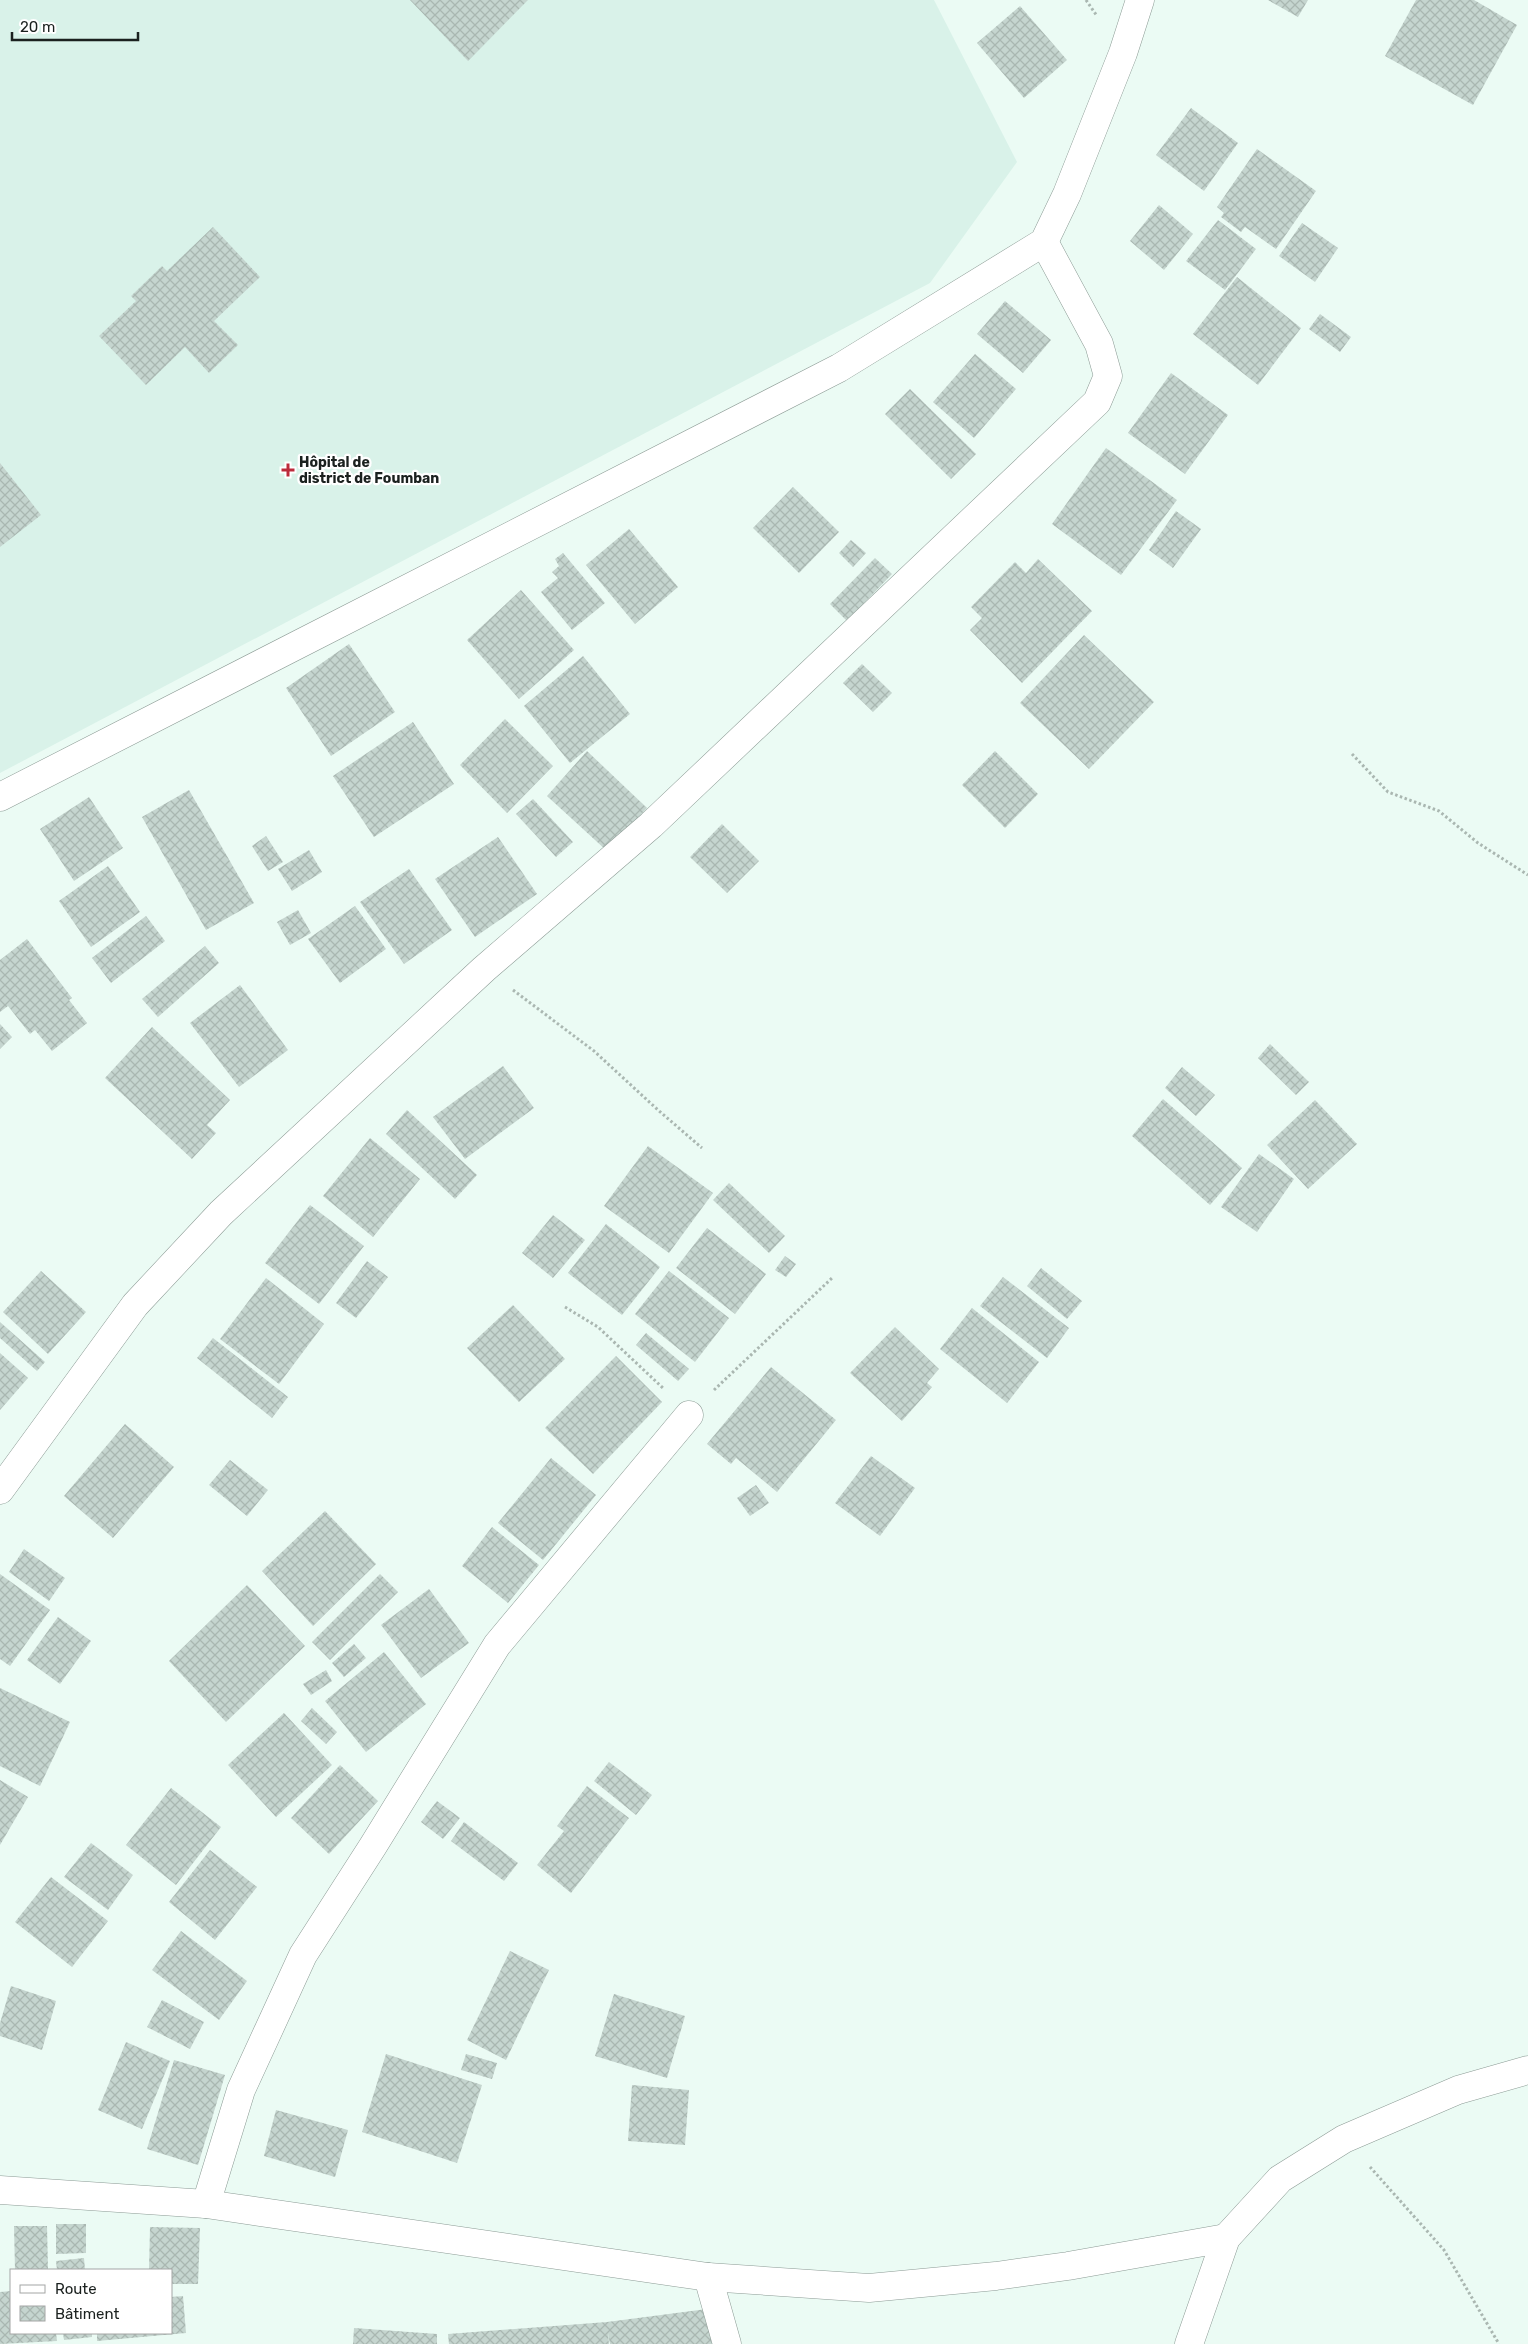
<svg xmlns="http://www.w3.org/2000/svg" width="1528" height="2344" viewBox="0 0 1528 2344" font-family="Rubik,sans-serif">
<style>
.built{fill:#d9f2e9}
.building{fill:url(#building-cross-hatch)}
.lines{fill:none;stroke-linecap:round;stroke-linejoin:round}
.minor-casing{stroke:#8c9b95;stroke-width:29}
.path{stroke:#aab7b1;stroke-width:3;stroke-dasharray:2.5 2.5;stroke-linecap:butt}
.minor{stroke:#fff;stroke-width:28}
.poi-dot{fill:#bc2b3c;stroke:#fff;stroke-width:2}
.labels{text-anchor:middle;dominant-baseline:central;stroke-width:4.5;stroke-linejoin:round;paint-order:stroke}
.poi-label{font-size:14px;font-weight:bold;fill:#1b211f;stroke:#fff;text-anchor:start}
</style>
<defs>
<pattern id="building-cross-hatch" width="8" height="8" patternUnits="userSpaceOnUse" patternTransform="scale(1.25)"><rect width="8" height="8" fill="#c5d5cf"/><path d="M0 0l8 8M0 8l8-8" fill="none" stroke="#a9b7b1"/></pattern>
</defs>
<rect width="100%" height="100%" fill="#ebfbf4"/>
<path class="built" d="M0 0H934L1017 162 930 283 0 773Z"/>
<g class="building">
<path d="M410 0H528L468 61Z"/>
<path d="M1268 0H1308L1298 17Z"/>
<path d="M1416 0H1474L1517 25 1473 105 1385 56Z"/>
<path d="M1020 6 1067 60 1024 98 977 43Z"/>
<path d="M1191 108 1238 143 1204 191 1156 155Z"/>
<path d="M1257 149 1316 191 1276 249 1245 227 1241 232 1221 217 1224 213 1217 207Z"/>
<path d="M1159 205 1193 234 1164 270 1130 241Z"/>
<path d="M1218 220 1256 249 1225 290 1186 261Z"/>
<path d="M1302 223 1338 248 1315 282 1279 256Z"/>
<path d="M213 227 260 277 214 321 238 345 209 373 185 347 146 385 99 336 136 301 131 296 162 266 167 271Z"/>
<path d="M1237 277 1301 328 1258 385 1193 334Z"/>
<path d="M1005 301 1051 340 1023 373 977 334Z"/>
<path d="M1320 314 1351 337 1340 352 1309 329Z"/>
<path d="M975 354 1016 389 974 438 933 402Z"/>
<path d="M1171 373 1228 415 1185 474 1128 433Z"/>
<path d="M910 389 976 454 951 479 885 414Z"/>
<path d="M1106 448 1177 500 1121 575 1052 524Z"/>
<path d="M0 463 41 515 0 547Z"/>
<path d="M793 487 839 532 799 573 753 528Z"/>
<path d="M1176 511 1201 529 1173 568 1149 550Z"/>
<path d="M629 529 678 587 635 624 586 565Z"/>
<path d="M851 540 866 553 853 567 839 553Z"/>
<path d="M563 553 605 603 572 630 541 592 558 578 552 572 559 566 555 559Z"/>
<path d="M875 558 892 574 847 621 830 604Z"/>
<path d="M1038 559 1092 611 1022 683 970 630 982 618 971 607 1015 562 1026 573Z"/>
<path d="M521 590 574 650 519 699 467 640Z"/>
<path d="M1084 635 1154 702 1089 769 1020 703Z"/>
<path d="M349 644 395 712 331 756 286 688Z"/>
<path d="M583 656 630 714 570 763 524 706Z"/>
<path d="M862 664 892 693 873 712 843 683Z"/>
<path d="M505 719 553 766 507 813 460 765Z"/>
<path d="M413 722 454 784 374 837 333 776Z"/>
<path d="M587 751 647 808 607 851 547 796Z"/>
<path d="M995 751 1038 794 1005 828 962 785Z"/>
<path d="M189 790 254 903 206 930 142 817Z"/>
<path d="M89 797 123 848 74 881 40 829Z"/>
<path d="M533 799 573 842 556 857 516 814Z"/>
<path d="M722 824 759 861 727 893 690 857Z"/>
<path d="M266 836 283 862 268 871 252 846Z"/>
<path d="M498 837 537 894 475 937 435 879Z"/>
<path d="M309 850 322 872 292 891 278 869Z"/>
<path d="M108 866 140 912 91 947 59 901Z"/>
<path d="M409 869 452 930 404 964 360 902Z"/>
<path d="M355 906 386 949 340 983 308 939Z"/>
<path d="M298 910 311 933 290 945 277 922Z"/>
<path d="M146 916 165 941 111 983 92 958Z"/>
<path d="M27 939 72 998 69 1000 87 1023 52 1051 35 1030 30 1034 8 1006 0 1012V960Z"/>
<path d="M205 946 219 963 158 1017 142 999Z"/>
<path d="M240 985 288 1050 239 1087 190 1023Z"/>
<path d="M0 1024 12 1037 0 1049Z"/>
<path d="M152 1027 230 1100 207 1125 216 1133 192 1159 105 1078Z"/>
<path d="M1270 1044 1309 1082 1296 1095 1258 1058Z"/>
<path d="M503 1066 534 1108 465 1159 433 1117Z"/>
<path d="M1182 1067 1215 1095 1196 1116 1165 1088Z"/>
<path d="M1163 1099 1242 1168 1210 1205 1132 1136Z"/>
<path d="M1315 1100 1357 1144 1308 1189 1267 1145Z"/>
<path d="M407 1110 477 1175 455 1199 386 1134Z"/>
<path d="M370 1138 420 1179 373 1237 323 1196Z"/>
<path d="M648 1146 713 1193 669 1253 604 1206Z"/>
<path d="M1259 1154 1294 1179 1257 1232 1221 1207Z"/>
<path d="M729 1183 785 1236 769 1253 713 1200Z"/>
<path d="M310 1205 364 1246 319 1304 265 1263Z"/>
<path d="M553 1215 585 1240 553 1278 522 1253Z"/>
<path d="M606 1224 660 1267 622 1315 568 1273Z"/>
<path d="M707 1228 766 1274 735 1314 676 1268Z"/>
<path d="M785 1256 796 1264 786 1277 775 1270Z"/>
<path d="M367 1261 388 1277 356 1318 336 1303Z"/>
<path d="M1041 1268 1082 1301 1067 1319 1027 1286Z"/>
<path d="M41 1271 86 1312 48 1354 3 1312Z"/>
<path d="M669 1271 729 1318 695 1362 635 1314Z"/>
<path d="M1003 1277 1069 1328 1047 1358 980 1306Z"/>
<path d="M266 1278 324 1324 279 1384 220 1339Z"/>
<path d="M513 1305 565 1359 519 1402 467 1348Z"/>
<path d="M972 1308 1039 1362 1007 1403 940 1349Z"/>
<path d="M0 1322 45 1362 37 1371 0 1338Z"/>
<path d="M895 1327 939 1369 927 1383 932 1387 902 1421 850 1373Z"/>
<path d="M646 1333 689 1369 678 1381 636 1345Z"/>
<path d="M213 1338 288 1397 272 1418 197 1358Z"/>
<path d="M0 1353 28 1378 0 1410Z"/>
<path d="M616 1356 662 1402 593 1474 545 1428Z"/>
<path d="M771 1367 836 1420 777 1492 736 1458 731 1464 707 1444Z"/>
<path d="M125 1424 174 1467 113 1538 64 1496Z"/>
<path d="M871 1456 915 1488 880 1536 835 1503Z"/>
<path d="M551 1458 596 1495 543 1560 498 1523Z"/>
<path d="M230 1460 268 1490 247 1516 209 1485Z"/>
<path d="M756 1485 769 1503 750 1516 737 1498Z"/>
<path d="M325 1511 376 1564 313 1626 262 1571Z"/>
<path d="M492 1527 539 1565 508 1603 462 1566Z"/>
<path d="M24 1549 65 1578 49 1601 9 1572Z"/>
<path d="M0 1574 50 1610 10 1666 0 1659Z"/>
<path d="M380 1574 398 1592 330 1660 312 1642Z"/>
<path d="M247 1585 305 1646 226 1722 169 1661Z"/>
<path d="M429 1589 469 1643 421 1678 381 1625Z"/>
<path d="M58 1617 91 1641 60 1684 27 1660Z"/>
<path d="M354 1644 366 1658 344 1677 332 1663Z"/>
<path d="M384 1652 426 1704 366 1752 325 1701Z"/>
<path d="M326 1670 332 1681 311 1695 303 1684Z"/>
<path d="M0 1688 70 1722 40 1786 0 1766Z"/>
<path d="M312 1708 337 1732 326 1744 301 1721Z"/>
<path d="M284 1713 332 1765 276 1817 228 1765Z"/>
<path d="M609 1762 652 1795 636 1815 594 1781Z"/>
<path d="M340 1765 378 1801 329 1854 291 1818Z"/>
<path d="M0 1780 28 1797 0 1845Z"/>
<path d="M587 1786 629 1818 571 1893 537 1865 564 1831 557 1826Z"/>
<path d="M171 1788 221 1827 176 1885 126 1845Z"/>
<path d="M437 1801 460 1818 443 1839 421 1822Z"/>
<path d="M464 1822 518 1863 504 1881 451 1841Z"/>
<path d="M91 1843 133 1875 108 1910 64 1877Z"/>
<path d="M210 1850 257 1887 215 1940 169 1902Z"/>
<path d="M51 1877 108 1921 72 1967 15 1922Z"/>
<path d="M181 1931 247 1981 219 2020 152 1970Z"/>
<path d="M510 1951 549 1970 506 2060 467 2040Z"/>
<path d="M11 1986 56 2001 42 2050 0 2036V2023Z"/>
<path d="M614 1994 685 2016 667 2078 595 2056Z"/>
<path d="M162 2000 204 2022 190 2049 147 2027Z"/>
<path d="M126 2042 170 2061 142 2129 98 2110Z"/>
<path d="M386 2054 482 2085 457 2163 362 2132Z"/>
<path d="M466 2054 497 2063 492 2079 461 2070Z"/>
<path d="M174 2060 225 2075 198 2165 147 2149Z"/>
<path d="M632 2085 689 2090 685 2145 628 2141Z"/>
<path d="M276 2110 348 2130 335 2177 264 2156Z"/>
<path d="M56 2224H86V2253L56 2254Z"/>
<path d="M14 2226H47L48 2270H15Z"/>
<path d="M150 2227 200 2228 198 2284H171V2270H149Z"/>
<path d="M84 2258 85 2270H57L56 2261Z"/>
<path d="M11 2291V2333H56L57 2341 0 2344V2292Z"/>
<path d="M183 2296 186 2333 97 2341V2333H171V2297Z"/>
<path d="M707 2309 712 2344H610L608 2333 609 2344H449L448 2334 607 2322Z"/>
<path d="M354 2328 437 2334V2344H353Z"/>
<path d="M63 2333H92V2337L64 2340Z"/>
</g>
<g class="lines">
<g class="minor-casing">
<g id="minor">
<path d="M0 797 839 368 1044 242 1067 194 1123 53 1140 0"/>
<path d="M0 1490 135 1305 221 1213 484 969 651 825 1097 402 1108 376 1099 344 1044 242"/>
<path d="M0 2190 206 2204 708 2277 869 2288 996 2276 1068 2266 1226 2238"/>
<path d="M206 2204 241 2090 303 1955 373 1846 497 1645 689 1415"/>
<path d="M708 2277 727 2344"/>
<path d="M1189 2344 1226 2238 1280 2179 1344 2139 1458 2090 1528 2070"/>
</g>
</g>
<g class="path">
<path d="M1086 0 1097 16"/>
<path d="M1352 754 1388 792 1439 811 1478 843 1528 875"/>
<path d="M513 990 594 1051 658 1110 702 1148"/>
<path d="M565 1307 598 1327 664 1389"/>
<path d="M714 1390 832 1278"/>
<path d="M1370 2167 1444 2250 1499 2344"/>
</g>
<use href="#minor" class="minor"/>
</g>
<path class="poi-dot" d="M285.5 462.5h5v5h5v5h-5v5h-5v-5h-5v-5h5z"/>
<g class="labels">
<g class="poi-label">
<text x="299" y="462">Hôpital de<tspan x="299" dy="16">district de Foumban</tspan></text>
</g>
</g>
<rect x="10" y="2269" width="162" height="65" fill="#ffffff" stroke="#a4a6a5"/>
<rect x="20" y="2285" width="25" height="8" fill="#ffffff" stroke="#a4a6a5"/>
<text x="55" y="2294" font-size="15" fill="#1b211f">Route</text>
<rect x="20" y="2306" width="25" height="15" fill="url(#building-cross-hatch)" stroke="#a4a6a5"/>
<text x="55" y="2319" font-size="15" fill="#1b211f">Bâtiment</text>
<path d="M12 32v8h126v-8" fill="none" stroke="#1b211f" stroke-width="2.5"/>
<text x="20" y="32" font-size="15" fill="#1b211f" stroke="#ffffff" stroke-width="4" paint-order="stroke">20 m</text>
</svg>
